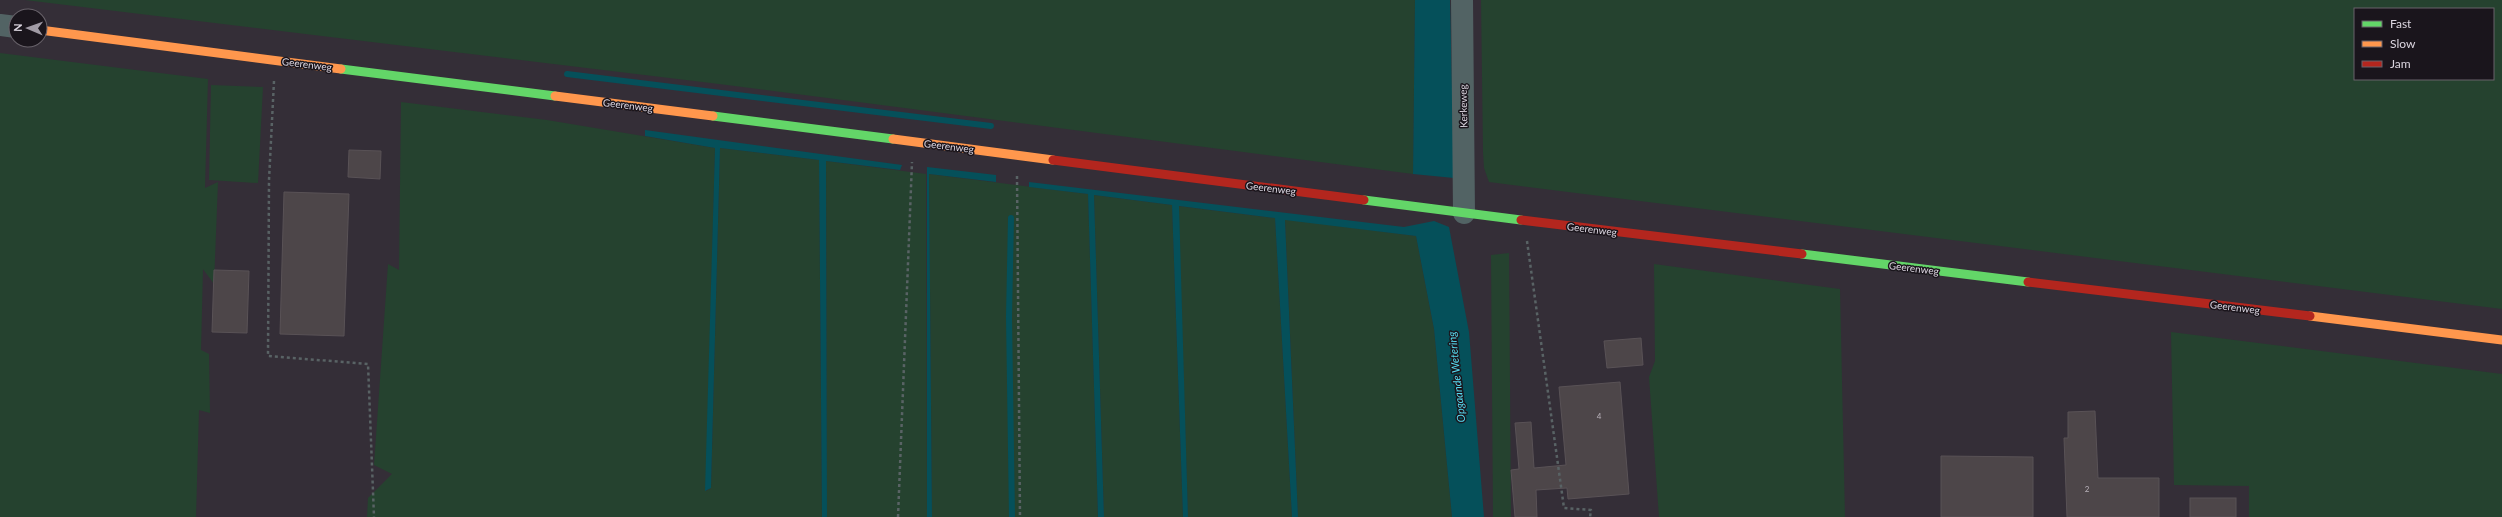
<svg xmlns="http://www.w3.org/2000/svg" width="2502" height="517" viewBox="0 0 2502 517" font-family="Lato,sans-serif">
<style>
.green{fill:#25422f;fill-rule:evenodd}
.water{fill:#05505a}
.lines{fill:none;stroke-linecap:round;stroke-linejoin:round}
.stream{stroke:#05505a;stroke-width:6}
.building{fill:#4d4649;stroke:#595256}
.path{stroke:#596365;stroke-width:2.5;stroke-dasharray:3 3;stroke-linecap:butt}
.street{stroke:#526364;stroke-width:22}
.fast{stroke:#63d668;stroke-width:9}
.slow{stroke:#ff974d;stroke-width:9}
.jam{stroke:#b3261e;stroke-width:9}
.labels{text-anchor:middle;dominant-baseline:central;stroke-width:3;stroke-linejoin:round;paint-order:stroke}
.number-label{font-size:8px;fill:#b8b2ba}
.street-label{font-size:10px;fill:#dcd6e0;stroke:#1a151c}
.water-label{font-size:11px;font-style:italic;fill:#56dbf1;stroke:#1a151c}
</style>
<rect width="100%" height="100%" fill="#342e37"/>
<g class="green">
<path d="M25 0H1415L1413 174 719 84Z"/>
<path d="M1481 0H2502V309L1489 182 1484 168 1483 152ZM2355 9H2493V79H2355Z"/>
<path d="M0 53 208 79 205 188 218 182 214 284 203 269 201 350 209 354 210 413 199 410 196 517H0Z"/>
<path d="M211 85 263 87 258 183 209 180Z"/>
<path d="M401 102 547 120 715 148 706 491 711 488 720 148 819 160 822 517H367L368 498 392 474 374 465 388 264 399 270Z"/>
<path d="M826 161 926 174 927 517H827Z"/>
<path d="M929 174 1088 194 1098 517H932Z"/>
<path d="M1094 195 1172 205 1183 517H1104Z"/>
<path d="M1178 206 1275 218 1292 517H1188Z"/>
<path d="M1285 219 1416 236 1434 329 1452 517H1298Z"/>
<path d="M1509 253 1511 517H1493L1491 255Z"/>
<path d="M1654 264 1840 289 1845 517H1659L1649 377 1655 361Z"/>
<path d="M2171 332 2502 374V517H2249V486L2174 485Z"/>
</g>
<g class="water">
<path d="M1415 0H1450L1454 178 1413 174Z"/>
<path d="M645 130 902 165 900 170 826 161 827 517H822L819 160 720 148 711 488 705 491 715 148 645 136Z"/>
<path d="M927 167 996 175V182L929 174 932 517H927Z"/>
<path d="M1029 182 1404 227 1434 221 1449 227 1469 332 1484 517H1452L1434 329 1416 236 1285 220 1298 517H1292L1275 218 1179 206 1188 517H1183L1172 205 1094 195 1104 517H1098L1088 194 1029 187Z"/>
</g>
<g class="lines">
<g class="stream">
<path d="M567 74 991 126"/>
<path d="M1011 218 1009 317 1012 517"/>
</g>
</g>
<g class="building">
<path d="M349 150 381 151 380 179 348 177Z"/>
<path d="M284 192 349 194 344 336 280 334Z"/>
<path d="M214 270 249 271 247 333 212 332Z"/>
<path d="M1641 338 1643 365 1607 368 1604 341Z"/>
<path d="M1620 382 1629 494 1568 499 1567 488 1536 490 1537 517H1515L1511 470 1519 469 1515 423 1531 422 1534 468 1566 465 1559 387Z"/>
<path d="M2095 411 2098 478H2159V517H2067L2064 438H2068V412Z"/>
<path d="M1941 456 2033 457V517H1941Z"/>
<rect x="2190" y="498" width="46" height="19"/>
</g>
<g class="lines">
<g class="path">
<path d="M274 81 269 180 268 356 368 364 374 517"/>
<path d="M1017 176 1020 517"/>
<path d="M1527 241 1564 508 1591 510 1590 517"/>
<path d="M898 517 912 162"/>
</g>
<g class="street">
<path d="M1462 0 1464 213"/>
<path d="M0 25 16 27"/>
</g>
<g class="fast">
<path d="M341 69 555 96"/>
<path d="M713 116 893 139"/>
<path d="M1364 200 1521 220"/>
<path d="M1802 254 2028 282"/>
</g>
<g class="slow">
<path d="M40 30 341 69"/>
<path d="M555 96 713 116"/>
<path d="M893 139 1053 160"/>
<path d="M2310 316 2502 340"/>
</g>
<g class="jam">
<path d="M1053 160 1364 200"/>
<path d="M1521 220 1802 254"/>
<path d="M2028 282 2310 316"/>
</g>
</g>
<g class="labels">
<g class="number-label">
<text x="1599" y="416">4</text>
<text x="2087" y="489">2</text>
</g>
<g class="street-label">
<text transform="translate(307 64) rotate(7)">Geerenweg</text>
<text transform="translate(628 105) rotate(7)">Geerenweg</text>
<text transform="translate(1463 106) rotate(-91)">Kerkeweg</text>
<text transform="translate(949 146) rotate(7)">Geerenweg</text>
<text transform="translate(1271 188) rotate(7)">Geerenweg</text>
<text transform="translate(1592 229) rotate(7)">Geerenweg</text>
<text transform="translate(1914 268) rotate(7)">Geerenweg</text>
<text transform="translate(2235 307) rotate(7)">Geerenweg</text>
</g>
<g class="water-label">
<text transform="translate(1456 377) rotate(-96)">Opgaande Wetering</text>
</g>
</g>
<rect x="2354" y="8" width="140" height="72" fill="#1a151c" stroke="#68626a"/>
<rect x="2362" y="21" width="20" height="6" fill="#63d668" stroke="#68626a"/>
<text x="2390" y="28" font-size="12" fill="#dcd6e0">Fast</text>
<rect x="2362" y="41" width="20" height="6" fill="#ff974d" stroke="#68626a"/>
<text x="2390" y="48" font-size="12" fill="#dcd6e0">Slow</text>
<rect x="2362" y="61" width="20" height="6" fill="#b3261e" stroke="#68626a"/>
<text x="2390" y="68" font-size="12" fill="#dcd6e0">Jam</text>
<g transform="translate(28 28) rotate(272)"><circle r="19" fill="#1a151c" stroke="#68626a"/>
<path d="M0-3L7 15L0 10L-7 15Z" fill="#a19ba5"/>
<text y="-6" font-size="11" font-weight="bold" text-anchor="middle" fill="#dcd6e0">N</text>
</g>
</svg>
